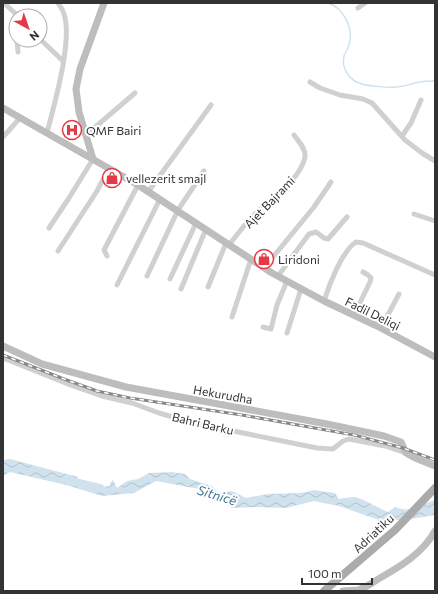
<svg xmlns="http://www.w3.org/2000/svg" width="438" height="594" viewBox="0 0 438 594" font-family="Commissioner,sans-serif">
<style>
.water{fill:url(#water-waves)}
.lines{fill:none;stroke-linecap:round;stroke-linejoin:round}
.stream{stroke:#cfe2ee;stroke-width:1.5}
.river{stroke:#cfe2ee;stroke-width:8}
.street{stroke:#d0d0d0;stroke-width:5}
.secondary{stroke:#bdbdbd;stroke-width:7}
.primary{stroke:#ababab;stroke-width:8}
.rail-casing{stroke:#888;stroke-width:3}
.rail{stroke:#fff;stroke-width:1.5;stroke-dasharray:4.5;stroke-linecap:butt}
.labels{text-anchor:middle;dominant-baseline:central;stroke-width:4;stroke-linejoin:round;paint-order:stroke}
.poi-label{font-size:12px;fill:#333;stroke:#fff;text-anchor:start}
.street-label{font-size:12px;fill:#333;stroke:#fff}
.water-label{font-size:13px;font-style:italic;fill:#3f7597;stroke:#fff}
</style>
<defs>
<pattern id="water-waves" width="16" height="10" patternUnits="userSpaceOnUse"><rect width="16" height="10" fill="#cfe2ee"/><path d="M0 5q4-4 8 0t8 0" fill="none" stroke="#b2c2cd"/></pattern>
</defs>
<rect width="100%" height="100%" fill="#fff"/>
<path class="water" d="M10 459 78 477 75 481 79 486 89 487 92 482 101 487 110 486V483L113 480 117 488 127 481 138 479 149 473 172 472 185 474 190 479 212 486 219 493 232 491 246 498 268 494 301 493 314 490 335 493 339 499C344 498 350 497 355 497 364 499 378 508 388 512L395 507C410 514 421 504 435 500V515L405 520H379L339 506 314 501 286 508 257 507 232 508 205 490 156 481 134 493 102 496 66 485 10 472 3 476V460Z"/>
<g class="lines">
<path class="stream" d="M328 3C344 8 354 29 349 45 348 49 345 53 344 56 341 69 350 81 362 84 367 86 391 88 396 87 404 87 412 83 420 82 425 81 430 81 435 81"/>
<path class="river" d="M66 480 100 488"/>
<g class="street">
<path d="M4 3 18 16"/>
<path d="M358 8 365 3"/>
<path d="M40 39 63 61"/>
<path d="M17 40 18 52"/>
<path d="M310 82 320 88 340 95 363 99 372 103 405 140 422 153 435 161"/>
<path d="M47 133C54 105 73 41 64 14 63 10 60 6 58 3"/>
<path d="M86 135 135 93"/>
<path d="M402 136 411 123 421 100"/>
<path d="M3 137 20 118"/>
<path d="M148 192 211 105"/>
<path d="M414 214 435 221"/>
<path d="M49 228 69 198 93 159"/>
<path d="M229 245C237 235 244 225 253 216 269 200 300 181 305 157 306 148 298 141 294 135"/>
<path d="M58 251 97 191 109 168"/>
<path d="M107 256 104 250 138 185"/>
<path d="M264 268 314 207 331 182"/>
<path d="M147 276 178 210 204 171"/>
<path d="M278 276 309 234 316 232 324 238 328 239 347 217"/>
<path d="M170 279 196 223"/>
<path d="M117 285 160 199"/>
<path d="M208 287 226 243"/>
<path d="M181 289 206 229"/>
<path d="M324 301C329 285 342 251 356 242L363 243 435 275"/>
<path d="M354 315 370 282 371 278 368 275 363 272"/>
<path d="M232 317 251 259"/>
<path d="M263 327 271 329 277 305 287 281"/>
<path d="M381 328 399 294"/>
<path d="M287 333 301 289"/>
<path d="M3 358 73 386 102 396 132 403 159 413 194 423 317 448 333 449 343 441 349 439 385 446 406 453"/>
</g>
<g class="secondary">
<path d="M3 108 138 185 272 273 324 301 377 326 435 357"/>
<path d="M93 159 79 112 76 89 80 69 104 3"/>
<path d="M3 346 42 364 126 387 327 424 384 436 401 442 406 453 415 458 435 466"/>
<path d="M343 591C348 590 353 591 358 590 366 588 373 582 380 578 401 566 423 553 435 531"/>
</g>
<path class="primary" d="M324 591 395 530 435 488"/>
<g class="rail-casing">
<path id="rail" d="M3 355 64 379 97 391 130 398 242 415 354 435 403 448 435 460"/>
</g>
<use href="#rail" class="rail"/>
</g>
<defs>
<g id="hospital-ring" transform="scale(1)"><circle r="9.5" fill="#fff" stroke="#e63946" stroke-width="1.5"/><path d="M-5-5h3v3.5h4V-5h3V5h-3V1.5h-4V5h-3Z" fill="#e63946"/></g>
<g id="shop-ring" transform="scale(1)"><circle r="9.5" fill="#fff" stroke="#e63946" stroke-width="1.5"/><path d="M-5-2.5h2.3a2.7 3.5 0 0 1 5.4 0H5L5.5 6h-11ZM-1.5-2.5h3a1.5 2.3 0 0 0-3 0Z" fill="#e63946"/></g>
</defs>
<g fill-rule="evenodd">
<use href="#hospital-ring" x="72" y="130"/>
<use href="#shop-ring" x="112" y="178"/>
<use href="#shop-ring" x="264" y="259"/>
</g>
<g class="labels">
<g class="poi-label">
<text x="86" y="130">QMF Bairi</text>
<text x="126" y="178">vellezerit smajl</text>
<text x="278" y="259">Liridoni</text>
</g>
<g class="street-label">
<text transform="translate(269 202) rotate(-46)">Ajet Bajrami</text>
<text transform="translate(373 313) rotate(26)">Fadil Deliqi</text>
<text transform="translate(223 394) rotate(10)">Hekurudha</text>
<text transform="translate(203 423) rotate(13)">Bahri Barku</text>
<text transform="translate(373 533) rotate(-43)">Adriatiku</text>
</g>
<g class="water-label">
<text transform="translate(217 495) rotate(17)">Sitnicë</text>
</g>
</g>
<rect width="438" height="594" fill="none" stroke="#333333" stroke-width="8"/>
<g transform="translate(28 28) rotate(140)"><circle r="19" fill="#ffffff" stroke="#adadad"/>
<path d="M0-3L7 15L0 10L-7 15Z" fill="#e63946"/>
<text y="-6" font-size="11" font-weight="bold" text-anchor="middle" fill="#333333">N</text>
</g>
<path d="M302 578v6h70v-6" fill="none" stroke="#333333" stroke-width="2"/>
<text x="308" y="578" font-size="12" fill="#333333" stroke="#ffffff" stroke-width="3" paint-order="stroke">100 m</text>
</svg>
